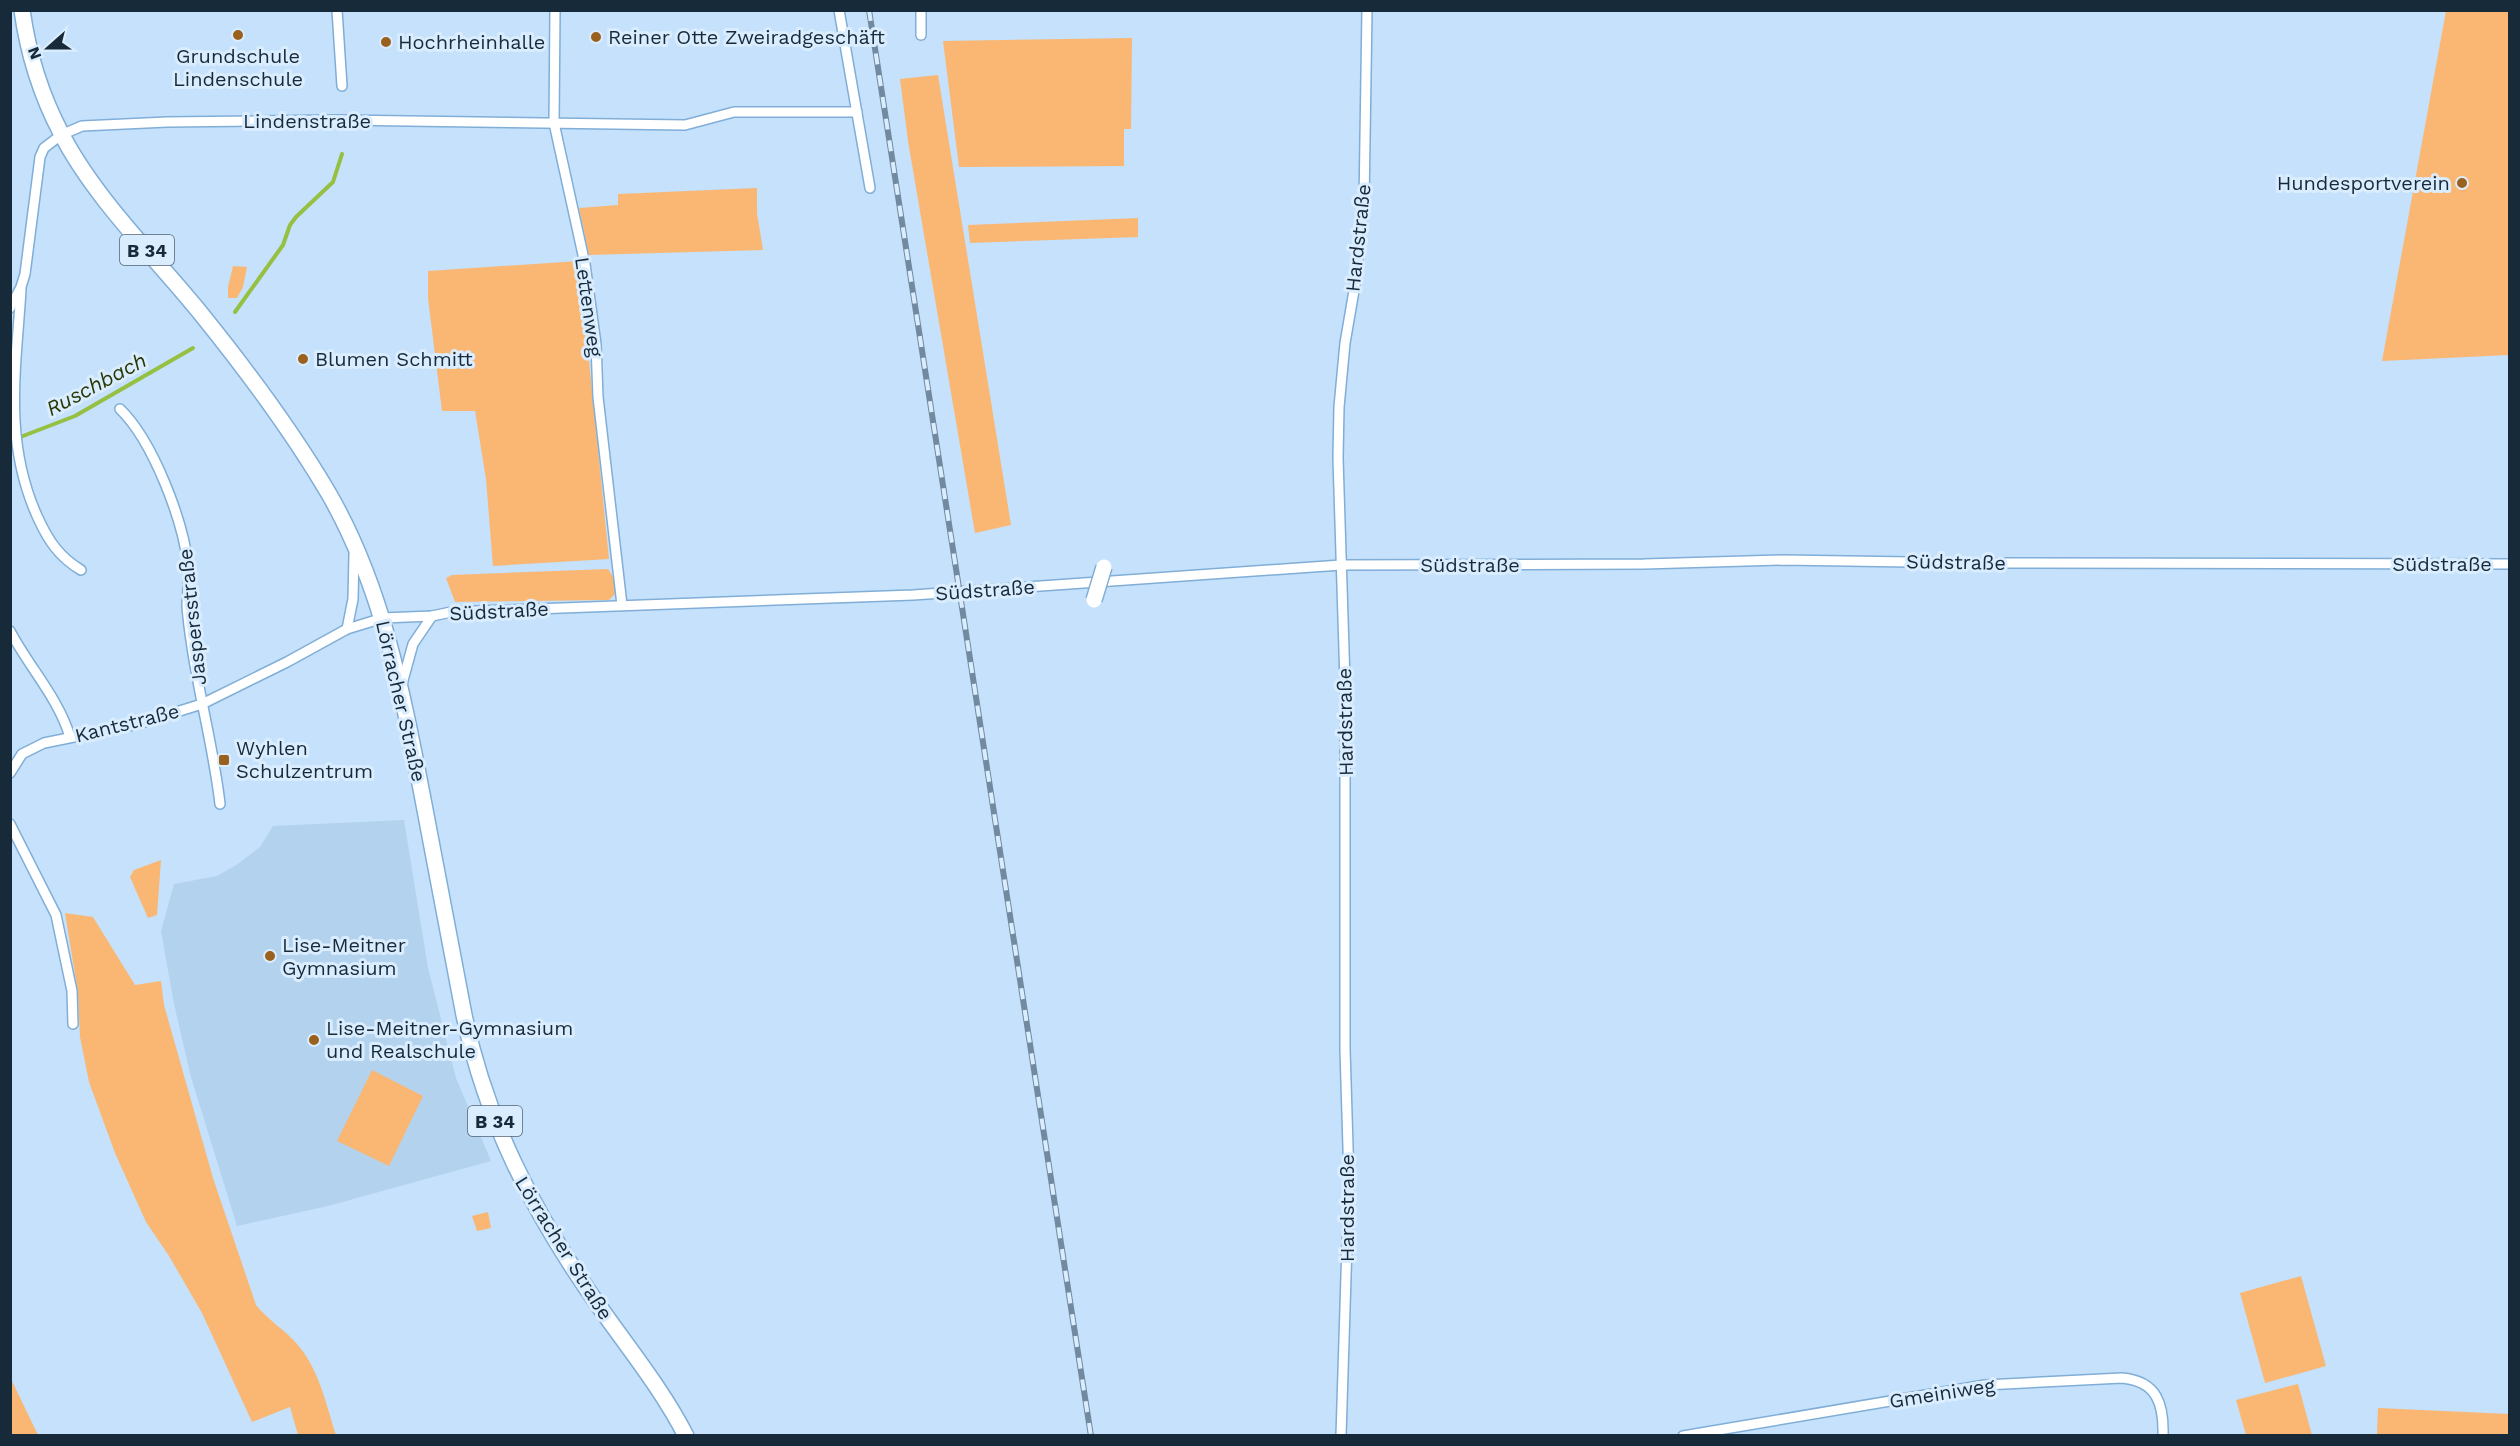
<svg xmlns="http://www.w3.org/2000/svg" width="2520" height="1446" viewBox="0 0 2520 1446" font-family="'Work Sans',sans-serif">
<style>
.built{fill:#b3d2ee}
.green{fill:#f9b773}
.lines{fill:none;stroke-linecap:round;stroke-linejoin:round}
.stream{stroke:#96c042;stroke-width:4}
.minor-casing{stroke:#80aed7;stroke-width:12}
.primary-casing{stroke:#80aed7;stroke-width:18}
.minor{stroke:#fff;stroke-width:9}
.primary{stroke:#fff;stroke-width:15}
.rail-casing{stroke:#728a9f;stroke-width:6}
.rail{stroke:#daedff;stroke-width:4;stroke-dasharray:11;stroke-linecap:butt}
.primary-bridge-casing{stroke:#80aed7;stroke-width:18;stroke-linecap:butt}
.primary-bridge{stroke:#fff;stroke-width:15}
.poi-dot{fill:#99611d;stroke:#daedff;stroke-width:2}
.labels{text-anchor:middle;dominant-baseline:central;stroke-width:6;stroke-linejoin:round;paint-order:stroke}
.shield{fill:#daedff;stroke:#526475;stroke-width:1.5}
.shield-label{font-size:18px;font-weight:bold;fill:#172a3a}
.poi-label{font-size:20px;fill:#172a3a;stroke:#daedff;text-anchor:start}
.street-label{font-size:20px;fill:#172a3a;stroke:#daedff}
.water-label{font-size:21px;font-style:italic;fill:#283804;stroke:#daedff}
</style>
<rect width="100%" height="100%" fill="#c5e1fb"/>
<path class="built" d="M404 820 428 968 456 1078 491 1161 328 1206 237 1226 191 1077 174 1004 161 931 174 884 217 876 238 864 260 847 273 826Z"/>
<g class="green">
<path d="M2446 11H2509V355L2382 361Z"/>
<path d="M1132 38 1131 129H1124V166L959 167 943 41Z"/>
<path d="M938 75 1011 525 975 533 908 141 900 79Z"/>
<path d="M757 188V213L763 250 589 255 579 208 618 205V194Z"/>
<path d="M1138 218V237L970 243 968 225Z"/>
<path d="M579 261 609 559 493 566 486 479 475 411H442L428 298V271Z"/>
<path d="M233 266 247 267 243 287 237 298H228V287Z"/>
<path d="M608 569C614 577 616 583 616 593L609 600 455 602 446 578 452 575Z"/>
<path d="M161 860 157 915 148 918 130 877 134 870Z"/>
<path d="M65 913 93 917 135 985 161 981 164 1005 213 1178 256 1305C268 1320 285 1330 297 1344 319 1369 326 1404 336 1435H298L290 1407 252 1422 202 1313 169 1256 146 1222 115 1153 89 1082 80 1037 78 993Z"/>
<path d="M372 1070 423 1096 389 1166 337 1141Z"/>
<path d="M488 1212 491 1228 477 1231 472 1216Z"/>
<path d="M2301 1276 2326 1366 2265 1383 2240 1293Z"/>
<path d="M10 1379H11L38 1435H11Z"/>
<path d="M2298 1384 2312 1435H2246L2236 1400Z"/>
<path d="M2378 1408 2509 1414V1435H2377Z"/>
</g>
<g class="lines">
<g class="stream">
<path d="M235 312 283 245 290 225 296 217 333 182 342 154"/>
<path d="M10 441 75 416 193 348"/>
</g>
<g class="minor-casing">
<g id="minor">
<path d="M337 10 342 86"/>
<path d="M555 10 554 123 585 264 596 344 598 397 622 605"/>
<path d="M839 10 870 188"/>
<path d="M921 10V35"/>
<path d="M21 290C16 370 3 442 38 518 48 540 59 557 81 570"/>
<path d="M10 308 21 287 25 274 40 157 44 148 61 135 82 126 167 122 340 120 685 125 734 112H857"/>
<path d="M120 409C153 441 183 520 188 565 190 579 187 593 187 606 188 620 190 634 192 647 200 700 214 751 220 804"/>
<path d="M347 629 353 599 354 554"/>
<path d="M10 631C29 667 59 699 70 737"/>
<path d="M402 684 413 644 432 616"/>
<path d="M10 773 22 754 44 743 138 724 202 704 287 662 347 629 383 618 432 616 451 612 913 595 1341 565 1644 564 1783 560 1974 563 2510 564"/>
<path d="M10 824 56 915 72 991 73 1024"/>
<path d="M1341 1436 1349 1180 1345 1049V682L1338 458 1339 407 1345 343 1355 285 1364 203 1367 10"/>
<path d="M1683 1436 1985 1385 2122 1378C2157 1381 2164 1404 2163 1436"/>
</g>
</g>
<g class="primary-casing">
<path id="primary" d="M22 10C28 53 41 95 61 133 94 198 156 258 202 315 248 372 292 431 329 494 382 586 402 691 422 794 436 867 450 941 464 1015 486 1120 533 1212 594 1299 625 1344 661 1387 686 1436"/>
</g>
<use href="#minor" class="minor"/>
<use href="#primary" class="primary"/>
<g class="rail-casing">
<path id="rail" d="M869 10 1091 1436"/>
</g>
<use href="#rail" class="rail"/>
<g class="primary-bridge-casing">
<path id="primary-bridge" d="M1094 600 1104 567"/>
</g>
<use href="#primary-bridge" class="primary-bridge"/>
</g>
<g class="poi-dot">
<circle cx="238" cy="35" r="6"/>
<circle cx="596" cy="37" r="6"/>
<circle cx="386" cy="42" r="6"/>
<circle cx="2462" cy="183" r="6"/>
<circle cx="303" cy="359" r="6"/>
<rect x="218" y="754" width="12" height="12" rx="3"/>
<circle cx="270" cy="956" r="6"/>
<circle cx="314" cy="1040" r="6"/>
</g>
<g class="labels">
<g class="shield">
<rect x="120" y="235" width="54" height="30" rx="4.5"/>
<rect x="468" y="1106" width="54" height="30" rx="4.5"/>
</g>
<g class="shield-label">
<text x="147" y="250">B 34</text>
<text x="495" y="1121">B 34</text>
</g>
<g class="poi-label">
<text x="608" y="37">Reiner Otte Zweiradgeschäft</text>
<text x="398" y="42">Hochrheinhalle</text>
<text x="238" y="56" text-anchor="middle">Grundschule<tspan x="238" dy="23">Lindenschule</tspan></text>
<text x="2450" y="183" text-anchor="end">Hundesportverein</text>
<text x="315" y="359">Blumen Schmitt</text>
<text x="236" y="748">Wyhlen<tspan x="236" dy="23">Schulzentrum</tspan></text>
<text x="282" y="945">Lise-Meitner<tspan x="282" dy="23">Gymnasium</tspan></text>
<text x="326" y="1028">Lise-Meitner-Gymnasium<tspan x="326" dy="23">und Realschule</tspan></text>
</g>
<g class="street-label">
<text x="307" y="121">Lindenstraße</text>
<text transform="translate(1358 238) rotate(-84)">Hardstraße</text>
<text transform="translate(589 307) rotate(82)">Lettenweg</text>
<text transform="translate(1956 562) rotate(1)">Südstraße</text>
<text x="2442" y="564">Südstraße</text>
<text x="1470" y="565">Südstraße</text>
<text transform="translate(985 590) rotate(-4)">Südstraße</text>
<text transform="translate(499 611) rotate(-3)">Südstraße</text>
<text transform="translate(192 617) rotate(-96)">Jaspersstraße</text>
<text transform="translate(401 701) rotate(77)">Lörracher Straße</text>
<text transform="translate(1345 722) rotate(-91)">Hardstraße</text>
<text transform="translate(127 723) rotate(-14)">Kantstraße</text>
<text transform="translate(1347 1208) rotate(-90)">Hardstraße</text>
<text transform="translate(564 1248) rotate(58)">Lörracher Straße</text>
<text transform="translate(1942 1393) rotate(-9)">Gmeiniweg</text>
</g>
<g class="water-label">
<text transform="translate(96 384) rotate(-28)">Ruschbach</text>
</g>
</g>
<rect width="2520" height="1446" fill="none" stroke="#172a3a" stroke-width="24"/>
<g transform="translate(48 48) rotate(249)" stroke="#daedff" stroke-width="4.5" paint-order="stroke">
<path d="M0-4.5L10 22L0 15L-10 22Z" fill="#172a3a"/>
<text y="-9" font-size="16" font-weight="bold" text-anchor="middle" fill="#172a3a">N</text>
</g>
</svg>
